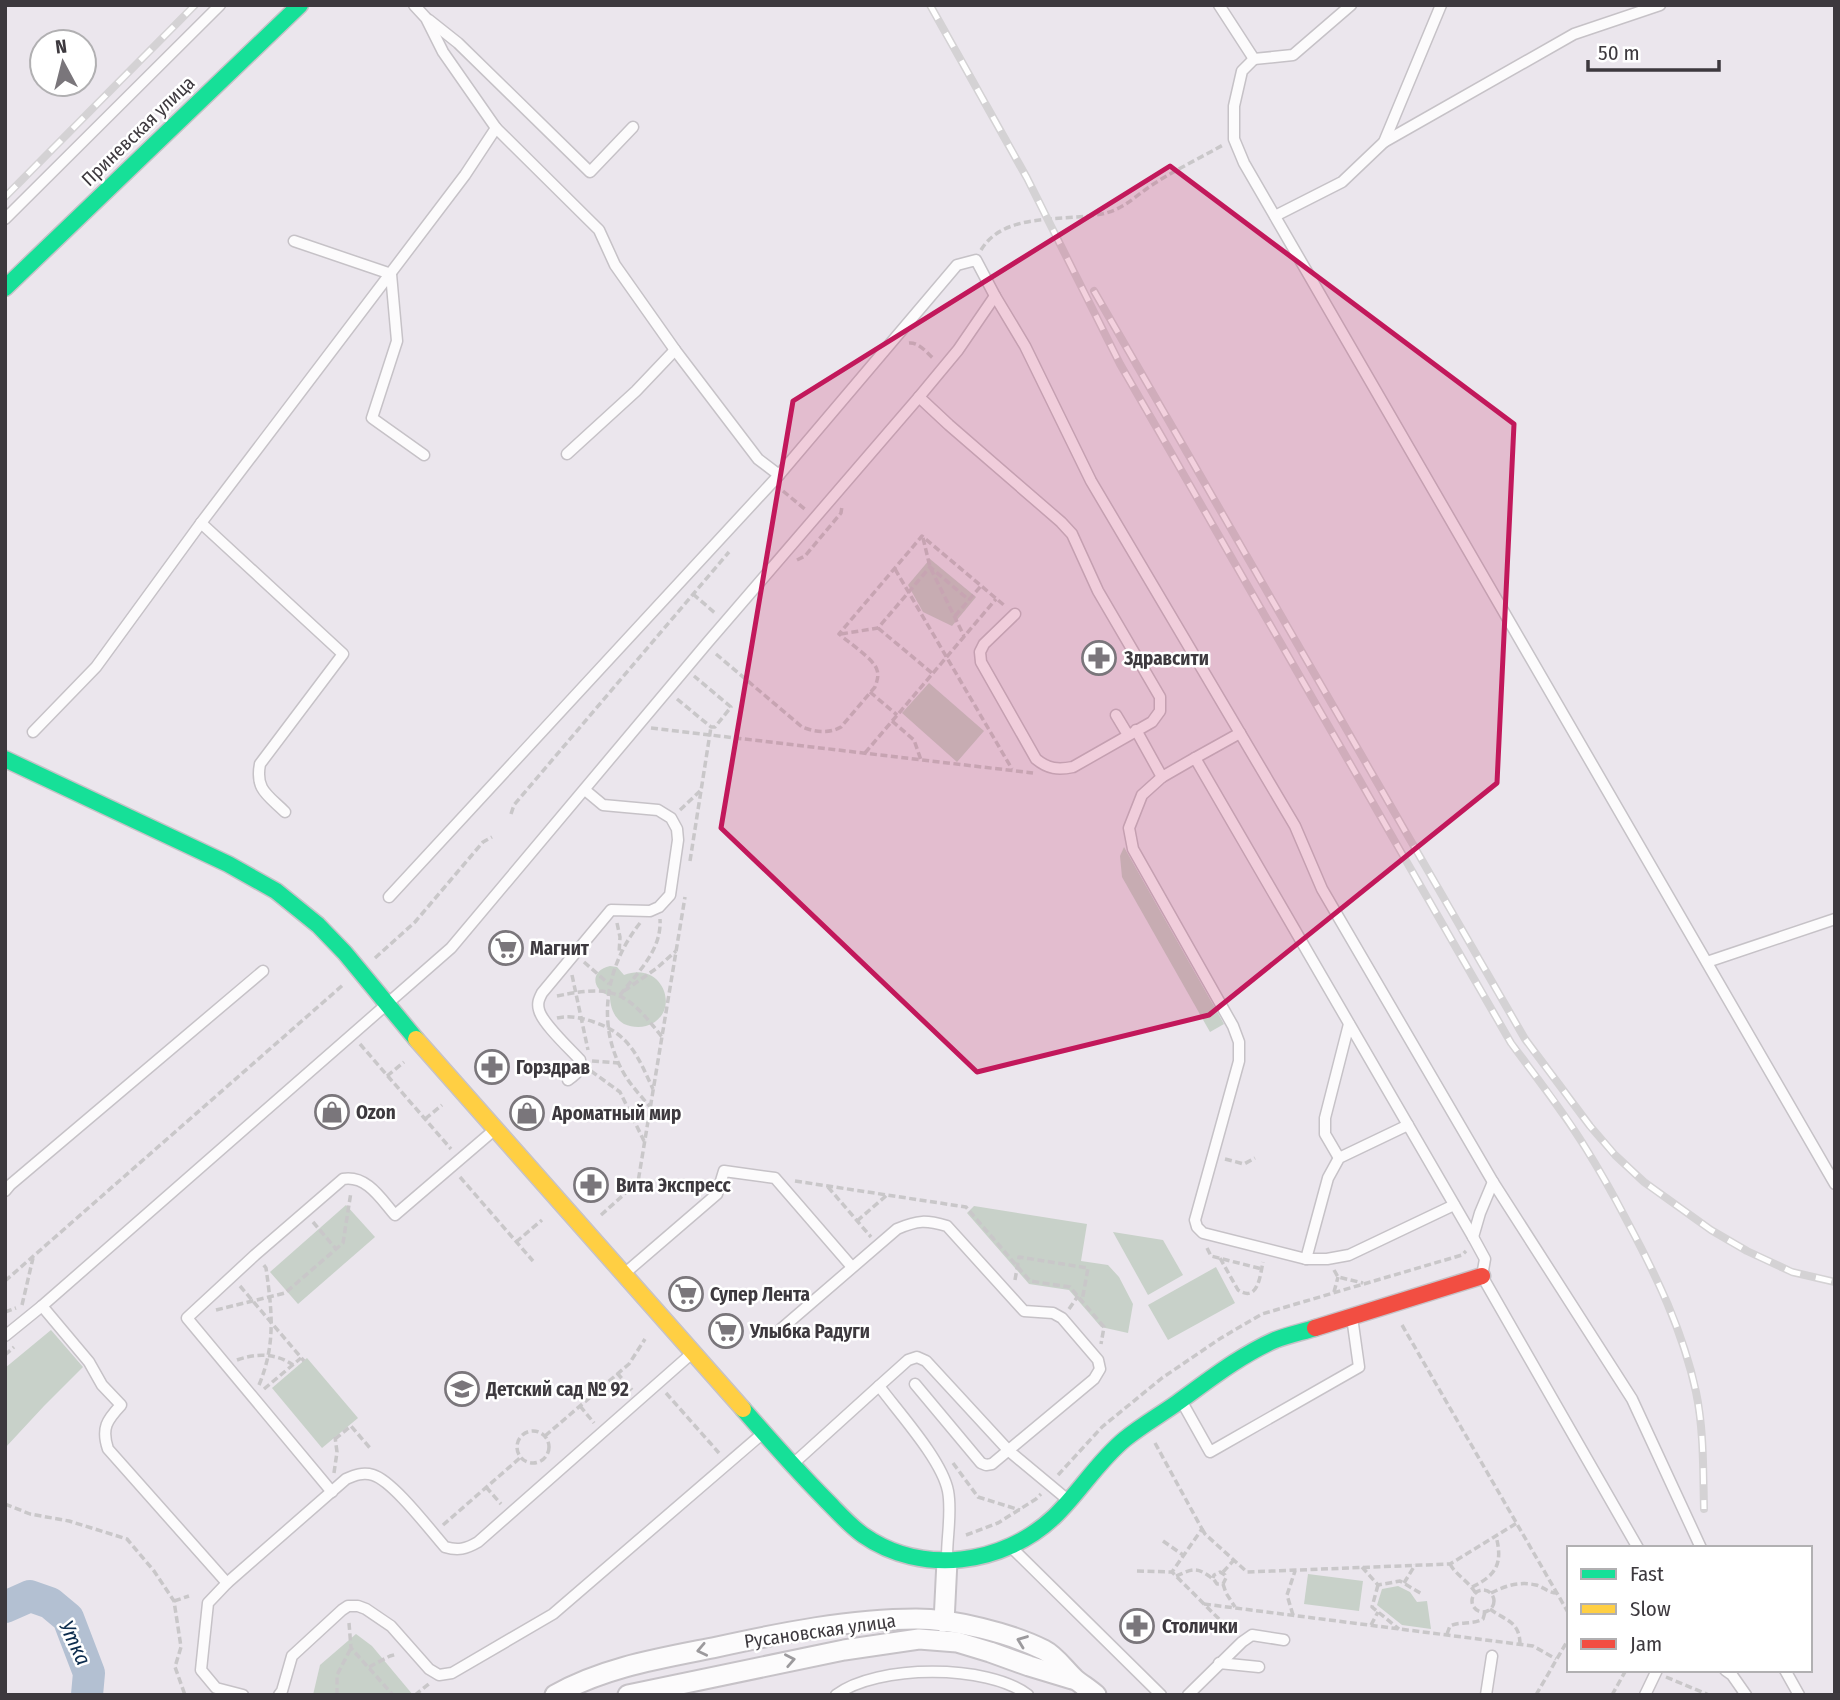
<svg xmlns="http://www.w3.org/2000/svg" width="1840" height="1700" viewBox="0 0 1840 1700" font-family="'Fira Sans Condensed',sans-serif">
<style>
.green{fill:#c8d1c9}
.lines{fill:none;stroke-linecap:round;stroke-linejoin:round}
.river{stroke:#b3c0d2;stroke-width:32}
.lane-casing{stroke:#c6c2c7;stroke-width:13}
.street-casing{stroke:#c6c2c7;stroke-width:23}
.fast-casing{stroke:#c6c2c7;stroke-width:19}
.slow-casing{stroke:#c6c2c7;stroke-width:19}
.jam-casing{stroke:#c6c2c7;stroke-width:19}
.path{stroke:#c9c7c9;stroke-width:3.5;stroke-dasharray:7 3.5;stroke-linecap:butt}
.lane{stroke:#fcfbfc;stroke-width:10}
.street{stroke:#fcfbfc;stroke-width:19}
.fast{stroke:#16e098;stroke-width:16}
.slow{stroke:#ffcf43;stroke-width:16}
.jam{stroke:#f24e42;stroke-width:16}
.rail-casing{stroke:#d4d2d4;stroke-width:8}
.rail{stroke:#fff;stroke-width:5;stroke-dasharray:16;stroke-linecap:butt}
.oneway{stroke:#9c9a9d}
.marked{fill:#c2185b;fill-opacity:0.2;stroke:#c2185b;stroke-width:5;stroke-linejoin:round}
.labels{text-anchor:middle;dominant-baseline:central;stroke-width:5;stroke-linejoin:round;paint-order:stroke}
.street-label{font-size:19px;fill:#3d393e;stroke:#fff}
.poi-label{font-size:19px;font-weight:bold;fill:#3d393e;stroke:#fff;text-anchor:start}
.water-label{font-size:21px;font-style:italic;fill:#0d2d4e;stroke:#fff}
</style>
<rect width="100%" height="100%" fill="#ebe6ed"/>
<g class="green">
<path d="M930 559 976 597 952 626 923 612 908 585Z"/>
<path d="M929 683 984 731 957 762 902 713Z"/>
<path d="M1124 847 1224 1024 1210 1032 1122 877 1120 856Z"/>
<path d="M610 966 617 967 624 975C664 959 683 1015 646 1026 639 1028 631 1027 624 1024 614 1018 610 1007 610 996 591 990 590 970 610 966Z"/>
<path d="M346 1205 375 1237 298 1304 270 1272Z"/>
<path d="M974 1206 1087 1224 1081 1261 1108 1265 1119 1277 1133 1304 1128 1333 1101 1327 1069 1290 1029 1284 967 1213Z"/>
<path d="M1113 1232 1163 1240 1183 1275 1148 1295Z"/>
<path d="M1216 1267 1235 1303 1168 1340 1148 1305Z"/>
<path d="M51 1330 83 1367 44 1406 5 1448V1368Z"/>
<path d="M307 1358 358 1418 322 1448 272 1388Z"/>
<path d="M1308 1574 1363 1581 1359 1611 1304 1604Z"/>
<path d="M1398 1586 1410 1592 1417 1602 1427 1601 1431 1629 1402 1625 1377 1605 1382 1589Z"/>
<path d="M356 1634 372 1646 413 1695H313L320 1665Z"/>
</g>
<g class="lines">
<path class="river" d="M5 1607 30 1596 50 1603 68 1618 89 1673 87 1695"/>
<g class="lane-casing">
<g id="lane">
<path d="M414 5 426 18 443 52 496 128 599 230 615 265 675 350 758 459 779 475"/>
<path d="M1219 5 1254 59 1293 55 1351 5"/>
<path d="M429 20 458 43 590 172 633 127"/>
<path d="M1254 59 1242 71 1234 106V139L1244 163 1835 1184"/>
<path d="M1384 142 1574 34 1660 5"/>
<path d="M1275 216 1342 182 1384 142 1441 5"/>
<path d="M5 219 220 5"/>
<path d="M294 241 391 274 397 341 372 418 424 455"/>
<path d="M919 397 949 425 1061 522 1072 534 1098 591 1160 697V711L1152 722 1073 767C1058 770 1048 769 1036 759L981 662 980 652 984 644 1015 614"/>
<path d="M567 454 636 391 675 350"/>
<path d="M201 523 343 654 260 764C255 790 268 795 285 812"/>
<path d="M1116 715 1128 735"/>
<path d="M1136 730 1162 777 1195 758 1473 1237 1485 1259 1482 1276 1638 1548"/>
<path d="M33 732 96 667 201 523 465 175 496 128"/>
<path d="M1195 758 1240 733"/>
<path d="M1162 777 1142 795 1129 828 1133 849 1233 1026 1239 1042V1061L1195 1220 1197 1227 1203 1233 1306 1259H1327L1349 1255 1454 1205"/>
<path d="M389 897 779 475 957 265 976 260 995 296 1025 346 1091 481 1295 826 1322 889 1493 1182 1632 1399 1701 1548"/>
<path d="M1707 962 1835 919"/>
<path d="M568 1080C576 1074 582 1070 580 1060 569 1048 542 1023 539 1010 537 1003 539 999 542 993L611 910 650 911 659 907 670 895 678 840 677 829 671 818 658 810 603 805 585 790"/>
<path d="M1339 1158 1325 1134V1118L1349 1024"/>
<path d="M5 1191 10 1185 263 971"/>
<path d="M1473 1237 1480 1213 1493 1182"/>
<path d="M1306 1259 1328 1178 1339 1158 1408 1125"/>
<path d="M624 1274 717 1194 724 1171 775 1178 852 1267"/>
<path d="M42 1306 89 1362 102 1385 121 1405C107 1420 101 1428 108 1449L227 1583"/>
<path d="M781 1329 897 1229C918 1220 926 1220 947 1226L1024 1311 1053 1313 1062 1318 1098 1360 1100 1369 1094 1379 992 1464 986 1465 981 1463 915 1384"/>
<path d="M5 1336 42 1306 451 948 708 642 919 397 958 350 995 296"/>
<path d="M879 1386 908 1360 917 1357 926 1361 1009 1451 1068 1500"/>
<path d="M1182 1402 1210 1452 1359 1367 1352 1317"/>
<path d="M794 1463 879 1386C899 1413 942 1460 948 1491 952 1512 947 1535 947 1557"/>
<path d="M332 1492 187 1318 255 1255 343 1179C367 1175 381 1199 395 1215L493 1131"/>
<path d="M1014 1550 1161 1695"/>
<path d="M1219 1663 1259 1667"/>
<path d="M1725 1670 1732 1675 1746 1695"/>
<path d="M1785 1670 1799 1695"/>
<path d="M243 1695 216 1688 201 1670 208 1603 227 1583 346 1479C355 1475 363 1472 373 1475 393 1481 430 1530 445 1547 458 1551 466 1549 478 1542L690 1355"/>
<path d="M279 1695 282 1691 292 1656 342 1610 348 1606H358L366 1609 391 1626 429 1669 439 1675 452 1673 553 1614 762 1434"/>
<path d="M836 1695C877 1664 988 1664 1028 1695"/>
<path d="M1188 1695 1242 1642 1252 1635 1284 1640"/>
<path d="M1486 1695 1492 1656"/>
<path d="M1645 1695 1657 1670"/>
</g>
</g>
<g class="street-casing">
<g id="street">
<path d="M944 1622 947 1561"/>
<path d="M555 1695C604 1667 662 1658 717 1647 781 1633 850 1619 916 1619 953 1619 1010 1633 1044 1650 1056 1656 1065 1670 1075 1679 1081 1684 1089 1689 1096 1695"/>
<path d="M628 1695 844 1650 919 1639 957 1642 990 1652 1029 1666 1072 1679"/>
</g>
</g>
<g class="fast-casing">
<g id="fast">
<path d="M5 288 300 5"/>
<path d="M5 759 228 864 276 891 318 925 345 953 416 1039"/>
<path d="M743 1409C770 1440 796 1470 825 1499 837 1511 849 1525 863 1535 922 1576 1003 1565 1054 1517 1079 1493 1098 1461 1125 1439 1141 1426 1160 1415 1177 1403 1209 1380 1239 1356 1275 1340 1288 1335 1302 1332 1315 1328"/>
</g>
</g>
<g class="slow-casing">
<path id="slow" d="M416 1039 743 1409"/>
</g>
<g class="jam-casing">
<path id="jam" d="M1315 1328 1482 1276"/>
</g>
<g class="path">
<path d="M981 250C1003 213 1059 221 1096 215 1123 211 1131 199 1152 185 1175 170 1200 158 1223 145"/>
<path d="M909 343C919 342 927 353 934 359"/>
<path d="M783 491 807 511"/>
<path d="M923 538 930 567 964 636"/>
<path d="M797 560 805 556 841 513 842 506"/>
<path d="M895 569 1012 769"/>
<path d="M693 594 715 613"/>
<path d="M955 616 981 586"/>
<path d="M878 628 933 674"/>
<path d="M841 634 878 628 930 567 969 600"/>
<path d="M716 654 802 727C814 732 829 734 841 727L875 687C877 681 879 676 877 670 874 659 848 642 839 634L922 536 1005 606"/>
<path d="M870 692 897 715"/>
<path d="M677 699 711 727H715L731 707 694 676"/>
<path d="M892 721 914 740 921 760"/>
<path d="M651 728 1033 773"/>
<path d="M865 753 996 599"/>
<path d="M680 810 700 791"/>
<path d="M511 814 514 805 729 552"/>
<path d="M690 861 711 727"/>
<path d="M617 923 620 937 619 954"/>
<path d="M640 923C605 967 595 1027 626 1077 633 1088 642 1097 650 1107"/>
<path d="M375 958 415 922 483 842 492 837"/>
<path d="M584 962 609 984"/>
<path d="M572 975 588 1050"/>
<path d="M624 991 657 968 676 951"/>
<path d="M620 995C638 972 662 950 660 919"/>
<path d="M557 996C614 984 627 992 662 1037"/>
<path d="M557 1018C570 1015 582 1018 594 1022 630 1034 638 1057 653 1089"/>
<path d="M360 1044 451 1149"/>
<path d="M592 1061 618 1063"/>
<path d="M591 1071 620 1092 644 1141"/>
<path d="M387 1076 404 1062"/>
<path d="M425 1119 442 1105"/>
<path d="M1225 1159 1244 1164 1255 1158"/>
<path d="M460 1177 533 1261"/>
<path d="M795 1181 966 1207 1030 1281 1070 1287 1104 1327 1101 1344"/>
<path d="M828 1187 871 1237"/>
<path d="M601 1215 638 1182 685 897"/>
<path d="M857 1221 887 1195"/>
<path d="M313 1222 336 1249"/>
<path d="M516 1242 542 1220"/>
<path d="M1207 1248 1211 1256 1262 1269"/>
<path d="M1220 1258 1238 1290C1258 1303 1260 1276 1263 1262"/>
<path d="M1334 1270 1338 1277 1363 1283"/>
<path d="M1015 1280 1019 1257 1088 1268 1082 1301"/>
<path d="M5 1281 344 984"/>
<path d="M240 1286 304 1361"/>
<path d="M1334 1292 1338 1277"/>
<path d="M22 1305 33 1258"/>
<path d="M1069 1309 1078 1296"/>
<path d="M216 1310 285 1293 343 1243 351 1192"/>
<path d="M5 1312 16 1308"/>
<path d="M1402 1325 1569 1614"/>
<path d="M5 1355 14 1347"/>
<path d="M237 1360C256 1353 276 1353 293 1365"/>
<path d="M617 1373 632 1390"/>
<path d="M259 1385C276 1344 272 1311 266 1268L263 1264"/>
<path d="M264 1389 301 1358"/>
<path d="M666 1393 719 1453"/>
<path d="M580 1406 594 1423"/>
<circle cx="533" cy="1447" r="16"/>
<path d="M545 1436 629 1364 645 1339"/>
<path d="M335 1439 351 1426 370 1448"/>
<path d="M1155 1443 1202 1529 1172 1572 1233 1633"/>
<path d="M953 1463 978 1497 1020 1510"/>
<path d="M334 1473 337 1452 335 1437"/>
<path d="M1058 1475 1102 1427 1162 1378 1221 1338 1262 1314 1462 1255 1466 1251"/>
<path d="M486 1487 501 1504"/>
<path d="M5 1504 30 1514 69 1521 127 1539 154 1571 174 1601 181 1647 175 1667 185 1695"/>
<path d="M443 1525 521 1457"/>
<path d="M1202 1529 1205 1534 1247 1572 1450 1564 1517 1523"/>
<path d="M966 1535 998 1523 1036 1499 1041 1494"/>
<path d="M1163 1541 1183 1555"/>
<path d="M1450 1564C1456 1575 1468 1581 1475 1592"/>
<path d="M1362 1567 1378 1585 1400 1581 1422 1594"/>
<path d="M1137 1571 1172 1572"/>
<path d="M1223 1572 1234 1560"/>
<path d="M1176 1576C1191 1570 1195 1566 1209 1576 1217 1583 1210 1574 1217 1584H1223L1226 1578 1225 1575 1220 1572 1214 1575 1213 1578"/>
<path d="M1404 1583 1415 1565"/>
<path d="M1223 1584 1226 1593 1235 1607"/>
<path d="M1378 1585 1372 1607 1399 1629"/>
<path d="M1472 1587C1497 1575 1503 1563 1496 1536"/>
<circle cx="1483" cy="1601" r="11"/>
<path d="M1491 1593C1505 1586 1519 1581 1536 1585 1544 1587 1548 1593 1557 1593"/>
<path d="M174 1601 189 1596"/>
<path d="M1204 1604 1533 1646 1556 1659"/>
<path d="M1490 1609C1506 1621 1520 1621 1520 1645"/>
<path d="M1293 1615 1287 1595 1295 1571"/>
<path d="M349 1623 351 1648 393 1695"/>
<path d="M1371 1625 1378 1612"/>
<path d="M1447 1634 1450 1626C1461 1621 1472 1625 1483 1619L1485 1612"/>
<path d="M369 1667 390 1656 397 1654"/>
<path d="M1666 1677 1709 1695"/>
<path d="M337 1695V1675L351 1648"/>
<path d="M415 1695 430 1683"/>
<path d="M1536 1695 1569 1638"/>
<path d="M1612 1695 1626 1670"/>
</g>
<use href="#lane" class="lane"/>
<use href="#street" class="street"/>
<use href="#fast" class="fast"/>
<use href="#slow" class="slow"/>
<use href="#jam" class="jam"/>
<g class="rail-casing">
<g id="rail">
<path d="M930 5 1027 178 1120 364 1511 1043C1536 1077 1563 1111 1585 1147 1600 1171 1614 1196 1627 1221 1656 1275 1683 1331 1696 1392 1704 1430 1703 1471 1704 1509"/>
<path d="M5 197 195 5"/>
<path d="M1094 291 1525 1039 1590 1126 1615 1155 1644 1182 1711 1230 1747 1251 1792 1272 1835 1282"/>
</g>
</g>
<use href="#rail" class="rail"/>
</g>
<defs><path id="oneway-chevron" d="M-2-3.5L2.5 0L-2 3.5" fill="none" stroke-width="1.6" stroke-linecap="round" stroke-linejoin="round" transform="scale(1.75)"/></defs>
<g class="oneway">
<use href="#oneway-chevron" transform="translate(1022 1641) rotate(-159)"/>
<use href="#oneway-chevron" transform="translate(702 1650) rotate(168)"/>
<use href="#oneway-chevron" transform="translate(790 1660) rotate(-11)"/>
</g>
<path class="marked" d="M1170 166 1514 424 1497 783 1209 1015 977 1072 721 828 793 401Z"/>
<defs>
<g id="pharmacy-ring" transform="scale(1.75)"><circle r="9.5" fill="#fff" stroke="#7a767b" stroke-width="1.5"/><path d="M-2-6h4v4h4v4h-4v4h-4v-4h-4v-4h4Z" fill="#7a767b"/></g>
<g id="supermarket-ring" transform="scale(1.75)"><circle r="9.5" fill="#fff" stroke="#7a767b" stroke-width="1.5"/><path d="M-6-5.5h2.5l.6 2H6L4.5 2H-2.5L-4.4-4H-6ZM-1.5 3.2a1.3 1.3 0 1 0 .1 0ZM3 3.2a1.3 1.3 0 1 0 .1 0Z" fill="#7a767b"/></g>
<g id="shop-ring" transform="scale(1.75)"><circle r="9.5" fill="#fff" stroke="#7a767b" stroke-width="1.5"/><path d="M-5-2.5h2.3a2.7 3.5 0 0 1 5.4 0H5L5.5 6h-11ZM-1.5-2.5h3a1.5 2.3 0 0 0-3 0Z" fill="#7a767b"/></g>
<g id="school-ring" transform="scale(1.75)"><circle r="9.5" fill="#fff" stroke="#7a767b" stroke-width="1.5"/><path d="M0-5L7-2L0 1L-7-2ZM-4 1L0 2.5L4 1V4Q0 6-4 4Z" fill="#7a767b"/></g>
</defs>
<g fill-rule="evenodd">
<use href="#pharmacy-ring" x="1099" y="658"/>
<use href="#supermarket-ring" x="506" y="948"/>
<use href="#pharmacy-ring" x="492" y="1067"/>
<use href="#shop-ring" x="332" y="1112"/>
<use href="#shop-ring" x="527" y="1113"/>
<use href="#pharmacy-ring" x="591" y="1185"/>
<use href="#supermarket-ring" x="686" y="1294"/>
<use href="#supermarket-ring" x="726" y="1331"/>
<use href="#school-ring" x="462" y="1389"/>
<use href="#pharmacy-ring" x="1137" y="1626"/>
</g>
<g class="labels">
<g class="street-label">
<text transform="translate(138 131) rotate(-44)">Приневская улица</text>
<text transform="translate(820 1631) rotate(-8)">Русановская улица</text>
</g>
<g class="poi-label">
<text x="1124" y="658">Здравсити</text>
<text x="530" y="948">Магнит</text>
<text x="516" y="1067">Горздрав</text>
<text x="356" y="1112">Ozon</text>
<text x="552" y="1113">Ароматный мир</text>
<text x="616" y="1185">Вита Экспресс</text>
<text x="710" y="1294">Супер Лента</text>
<text x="750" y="1331">Улыбка Радуги</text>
<text x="486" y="1389">Детский сад № 92</text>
<text x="1162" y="1626">Столички</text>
</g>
<g class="water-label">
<text transform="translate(75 1643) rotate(65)">Утка</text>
</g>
</g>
<rect width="1840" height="1700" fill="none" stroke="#3d393e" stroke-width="14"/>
<rect x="1567" y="1546" width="245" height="126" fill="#ffffff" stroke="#b1b0b2" stroke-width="2"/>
<rect x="1581" y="1569" width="35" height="10" fill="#16e098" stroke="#b1b0b2" stroke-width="2"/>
<text x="1630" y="1581" font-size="21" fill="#3d393e">Fast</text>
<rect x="1581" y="1604" width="35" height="10" fill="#ffcf43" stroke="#b1b0b2" stroke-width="2"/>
<text x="1630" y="1616" font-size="21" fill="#3d393e">Slow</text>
<rect x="1581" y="1639" width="35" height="10" fill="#f24e42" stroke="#b1b0b2" stroke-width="2"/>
<text x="1630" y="1651" font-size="21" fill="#3d393e">Jam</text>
<g transform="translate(63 63) rotate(353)"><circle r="33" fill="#ffffff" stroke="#b1b0b2" stroke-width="2"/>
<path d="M0-5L12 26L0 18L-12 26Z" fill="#7a767b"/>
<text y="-10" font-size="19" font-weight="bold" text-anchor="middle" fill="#3d393e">N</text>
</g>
<path d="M1588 60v10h131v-10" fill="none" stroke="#3d393e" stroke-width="3.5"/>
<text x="1598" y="60" font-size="21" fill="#3d393e" stroke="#ffffff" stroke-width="5" paint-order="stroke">50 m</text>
</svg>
